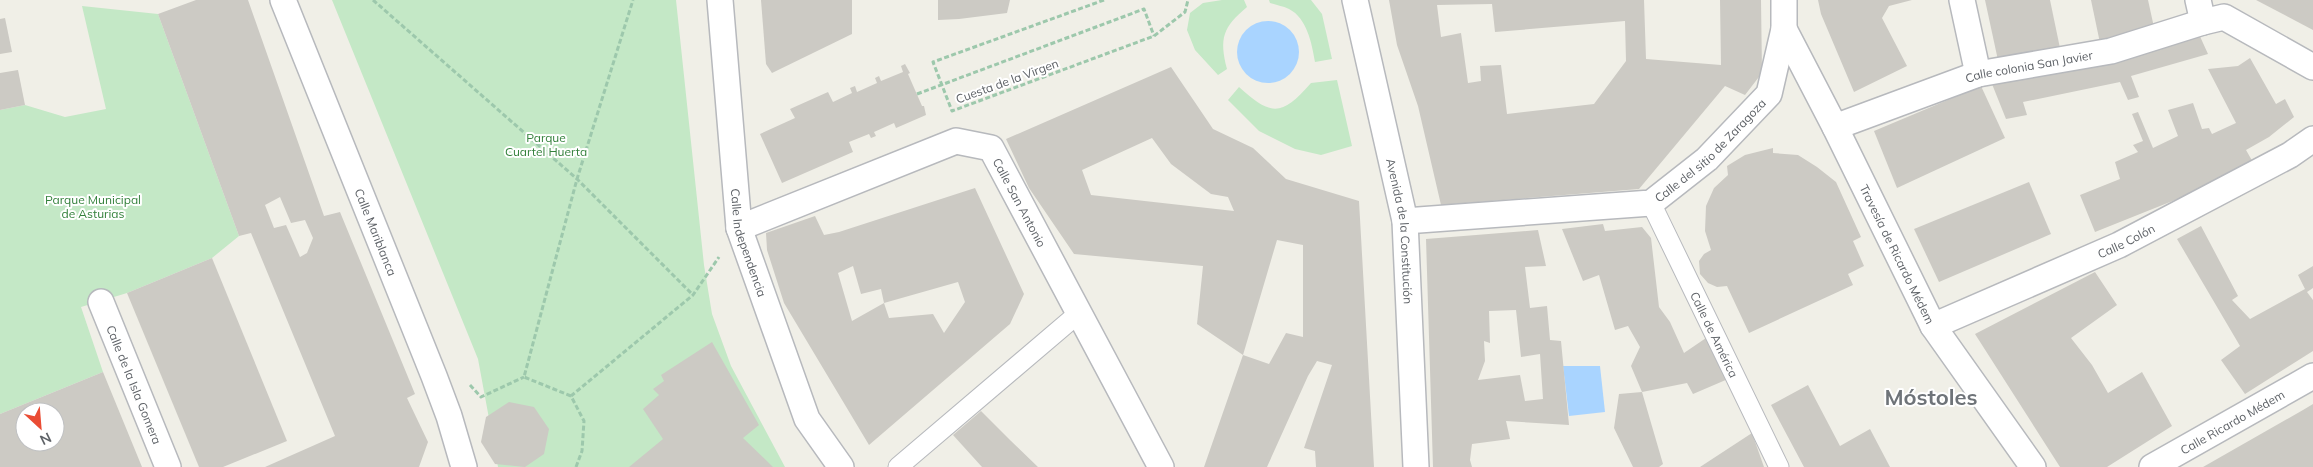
<svg xmlns="http://www.w3.org/2000/svg" width="2313" height="467" viewBox="0 0 2313 467" font-family="Mulish,sans-serif">
<style>
.green{fill:#c4e8c6}
.water{fill:#a9d4ff}
.building{fill:#cccac4;fill-rule:evenodd}
.lines{fill:none;stroke-linecap:round;stroke-linejoin:round}
.pedestrian-casing{stroke:#b7b9bd;stroke-width:21}
.minor-casing{stroke:#b7b9bd;stroke-width:28}
.path{stroke:#9dc8ac;stroke-width:3;stroke-dasharray:5 2.5;stroke-linecap:butt}
.pedestrian{stroke:#fff;stroke-width:19}
.minor{stroke:#fff;stroke-width:25}
.labels{text-anchor:middle;dominant-baseline:central;stroke-width:4;stroke-linejoin:round;paint-order:stroke}
.street-label{font-size:12px;fill:#5e6267;stroke:#fff}
.park-label{font-size:12px;fill:#34813c;stroke:#fff}
.town-label{font-size:22px;font-weight:bold;fill:#6f7479;stroke:#fff}
</style>
<rect width="100%" height="100%" fill="#f0efe7"/>
<g class="green">
<path d="M332 0H676L704 265 712 314 731 366 785 467H498L478 359Z"/>
<path d="M1222 0H1244L1247 7C1223 27 1219 38 1227 69L1218 75 1195 50 1187 30 1190 13 1203 3Z"/>
<path d="M1269 0H1311L1322 14 1332 59 1315 62C1312 44 1307 18 1289 9 1283 6 1276 5 1270 3Z"/>
<path d="M82 6 158 14 239 236 212 258 127 293 81 307 103 372 0 414V110L25 105 65 117 106 109Z"/>
<path d="M1337 80 1352 146 1321 155 1295 149 1259 131 1228 100 1239 87C1272 117 1282 116 1311 83Z"/>
</g>
<g class="water">
<circle cx="1268" cy="52" r="31"/>
<path d="M1563 366H1600L1605 412 1569 416Z"/>
</g>
<g class="building">
<path d="M196 0H248L324 216 340 212 415 394 407 398 428 442 419 467H265L335 436 251 233 239 236 158 14ZM280 197 291 223 305 220 313 238 307 253 300 257 286 225 274 228 265 205Z"/>
<path d="M761 0H852V34L772 73 766 64Z"/>
<path d="M938 0H1010L1007 13 959 19 938 20Z"/>
<path d="M1389 0H1644L1646 59 1721 65 1720 0H1761L1762 73 1745 95 1725 86 1639 189 1441 205 1418 106 1397 45ZM1492 4 1495 32 1625 21 1626 61 1594 104 1507 114 1501 65 1480 66 1481 81 1468 83 1461 33 1441 37 1437 5Z"/>
<path d="M1818 0H1912L1889 6 1882 18 1907 66 1854 92 1821 14Z"/>
<path d="M1985 0H2050L2061 53 1999 65Z"/>
<path d="M2091 0H2148L2155 32 2100 43Z"/>
<path d="M2256 0H2313V30Z"/>
<path d="M5 18 12 52 0 54V19Z"/>
<path d="M2198 32 2208 54 2131 76 2139 97 2128 100 2120 82 2023 102 2027 115 2006 119 1992 84Z"/>
<path d="M2250 58 2276 104 2285 99 2294 117 2269 137 2246 150 2254 164 2205 188 2095 232 2080 195 2120 179 2115 162 2138 152 2133 145 2143 141 2132 114 2138 112 2153 148 2178 136 2168 110 2193 103 2202 129 2209 128 2212 134 2236 123 2208 69 2238 66Z"/>
<path d="M905 64 910 73 908 74 922 106H924L926 115 896 128 894 123 874 132 876 136 871 138 869 134 849 142 853 152 782 183 760 134 795 118 790 109 828 92 833 102 852 93 850 88 855 86 857 92 877 83 875 78 879 76 881 81 903 72 901 66Z"/>
<path d="M1171 67 1213 129 1253 148 1286 179 1359 201 1374 467H1316L1315 451 1304 448 1332 365 1317 361 1308 376 1267 467H1204L1243 355 1269 364 1286 333 1303 337V245L1277 240 1243 355 1197 324 1203 266 1074 254 1029 188 1006 139ZM1152 138 1171 164 1211 194 1228 197 1234 211 1091 195 1082 170Z"/>
<path d="M18 70 25 105 0 110V73Z"/>
<path d="M1981 86 2005 138 1897 188 1874 131Z"/>
<path d="M1773 148V153L1798 155 1817 167 1836 182 1861 237 1853 241 1864 266 1848 274 1853 285 1749 333 1727 286 1717 287 1708 283 1700 274 1699 261 1704 254 1711 250 1705 231 1706 206 1714 188 1728 175 1727 166 1745 155Z"/>
<path d="M2029 182 2051 234 1939 282 1914 229Z"/>
<path d="M975 188 1024 294 1010 324 869 445 784 303 767 250 766 233 815 216 824 235 839 232ZM853 266 861 294 881 289 884 303 958 282 965 302 944 333 933 314 889 318 884 303 852 321 838 273Z"/>
<path d="M1603 224 1605 231 1642 227 1651 238 1659 307 1670 322 1684 353 1706 338 1728 379 1693 394 1687 383 1642 392 1663 464 1659 467H1633L1614 428 1619 394 1642 392 1631 366 1640 347 1628 326 1615 330 1599 275 1583 281 1562 229Z"/>
<path d="M2201 226 2238 296 2232 300 2250 319 2305 289 2298 275 2313 266V288L2307 292 2313 300V351L2245 394 2221 360 2240 346 2177 239Z"/>
<path d="M1538 230 1546 266 1525 267 1530 308 1547 306 1550 340 1561 341 1569 425 1506 421 1510 439 1472 444 1470 460 1472 467H1433L1426 239ZM1516 310 1521 357 1540 354 1543 399 1525 401 1520 375 1478 380 1485 361 1484 341 1490 343 1489 311Z"/>
<path d="M212 258 287 441 223 467H199L127 293Z"/>
<path d="M2095 272 2117 305 2071 338 2092 365 2108 393 2142 372 2172 426 2107 467H2060L1975 334Z"/>
<path d="M712 342 759 425 743 438 773 467H629L663 439 643 409 659 395 653 389 664 381 661 375Z"/>
<path d="M103 372 142 467H0V414ZM25 412H55V442H25Z"/>
<path d="M1808 385 1840 446 1870 429 1890 467H1804L1771 405Z"/>
<path d="M509 402 534 407 549 429 544 454 525 467 495 464 481 442 486 417Z"/>
<path d="M2313 404V467H2203L2303 410Z"/>
<path d="M981 411 1010 440 1038 467H982L953 435Z"/>
<path d="M1752 433 1764 467H1700Z"/>
</g>
<g class="lines">
<g class="pedestrian-casing">
<g id="pedestrian">
<path id="s1" d="M1651 203 1779 467"/>
<path d="M898 467 1079 313"/>
</g>
</g>
<g class="minor-casing">
<g id="minor">
<path id="s2" d="M283 0 434 376 449 416 464 467"/>
<path id="s3" d="M720 0 739 228 807 419 841 467"/>
<path id="s4" d="M1355 0 1405 221 1416 467"/>
<path d="M1962 0 1978 74"/>
<path d="M2203 22 2224 17 2313 67"/>
<path id="s5" d="M1784 29 1835 127 1933 326 2033 467"/>
<path id="s6" d="M1835 127 1978 74 2111 51 2203 22 2198 0"/>
<path id="s7" d="M1405 221 1651 203 1707 159 1769 94 1784 29V0"/>
<path id="s8" d="M739 228 956 141 991 148 1161 467"/>
<path id="s9" d="M101 302 168 467"/>
<path id="s10" d="M1933 326 2119 245 2290 155 2313 139"/>
<path id="s11" d="M2152 467 2313 376"/>
</g>
</g>
<g class="path">
<path d="M373 0 577 179 693 295"/>
<path d="M1104 0 933 62 952 111 1154 36 1185 12 1188 0"/>
<path d="M917 94 1144 9 1154 36"/>
<path d="M470 385 481 397 524 377"/>
<path d="M571 396 524 377 577 179 633 0"/>
<path d="M576 467 582 451 584 421 571 396 693 295 719 257"/>
</g>
<use href="#pedestrian" class="pedestrian"/>
<use href="#minor" class="minor"/>
</g>
<g class="labels">
<g class="street-label">
<text stroke="none"><textPath href="#s6" startOffset="204">Calle colonia San Javier</textPath></text>
<text transform="translate(1007 81) rotate(-20)">Cuesta de la Virgen</text>
<text stroke="none"><textPath href="#s7" startOffset="326">Calle del sitio de Zaragoza</textPath></text>
<text stroke="none"><textPath href="#s8" startOffset="331">Calle San Antonio</textPath></text>
<text stroke="none"><textPath href="#s2" startOffset="250">Calle Mariblanca</textPath></text>
<text stroke="none"><textPath href="#s4" startOffset="236">Avenida de la Constitución</textPath></text>
<text stroke="none"><textPath href="#s10" startOffset="211">Calle Colón</textPath></text>
<text stroke="none"><textPath href="#s3" startOffset="245">Calle Independencia</textPath></text>
<text stroke="none"><textPath href="#s5" startOffset="252">Travesía de Ricardo Médem</textPath></text>
<text stroke="none"><textPath href="#s1" startOffset="146">Calle de América</textPath></text>
<text stroke="none"><textPath href="#s9" startOffset="89">Calle de la Isla Gomera</textPath></text>
<text stroke="none"><textPath href="#s11" startOffset="92">Calle Ricardo Médem</textPath></text>
</g>
<g class="park-label">
<text x="546" y="137">Parque<tspan x="546" dy="14">Cuartel Huerta</tspan></text>
<text x="93" y="199">Parque Municipal<tspan x="93" dy="14">de Asturias</tspan></text>
</g>
<g class="town-label">
<text x="1931" y="397">Móstoles</text>
</g>
</g>
<g transform="translate(40 427) rotate(154)"><circle r="24" fill="#ffffff" stroke="#bfc0c2"/>
<path d="M0-4L9 19L0 12L-9 19Z" fill="#ea4c34"/>
<text y="-8" font-size="14" font-weight="bold" text-anchor="middle" fill="#5e6267">N</text>
</g>
</svg>
